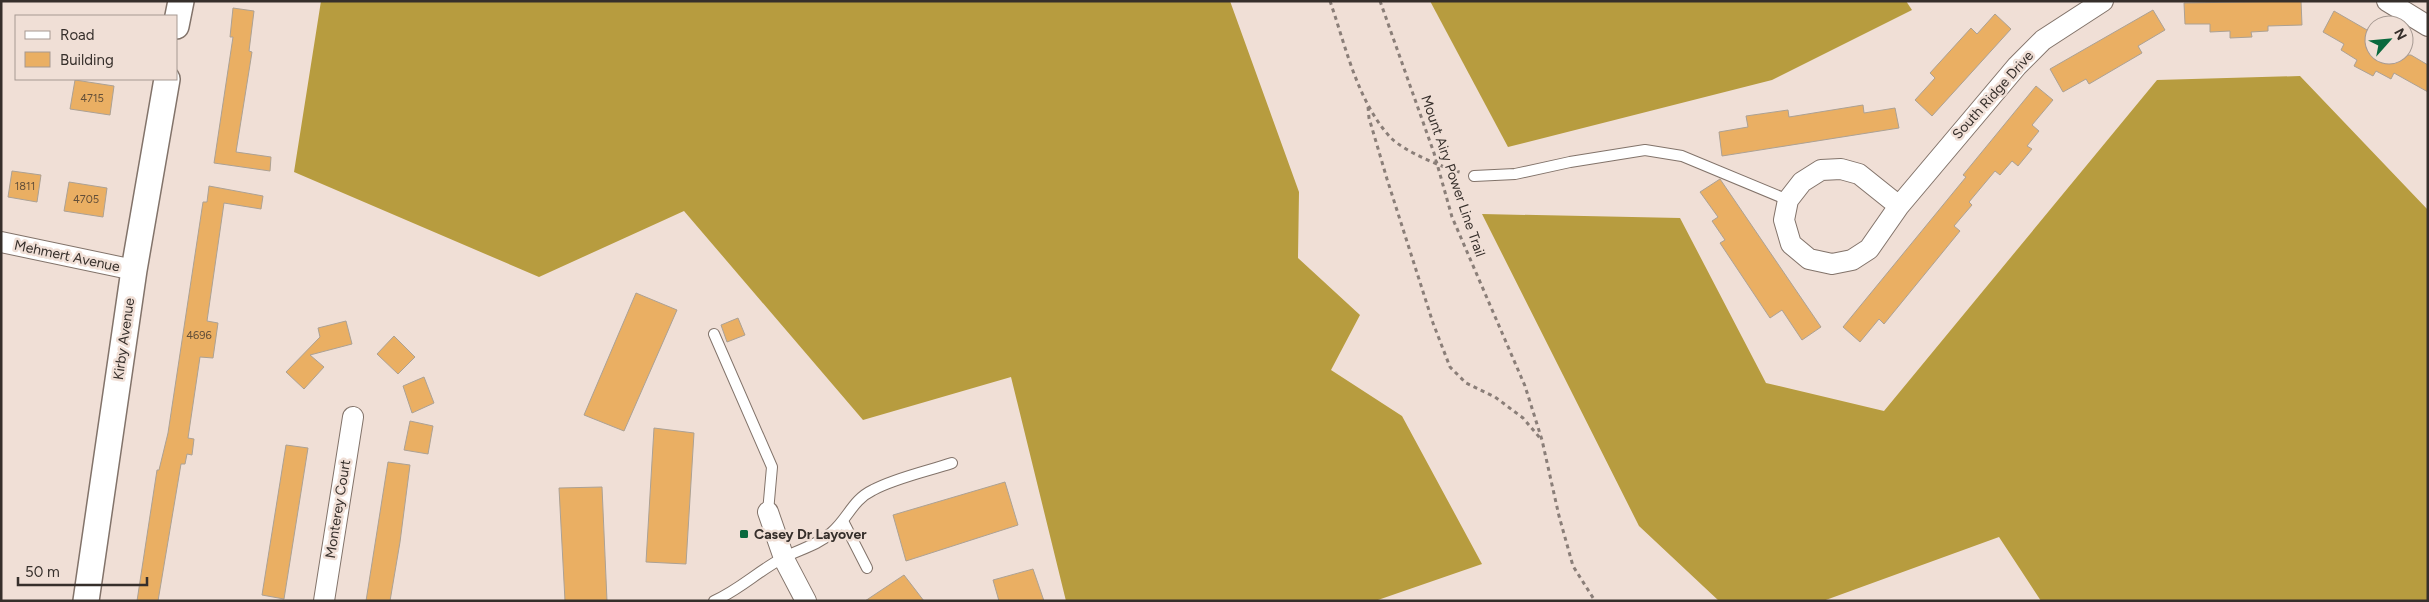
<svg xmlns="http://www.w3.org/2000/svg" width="2429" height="602" viewBox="0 0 2429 602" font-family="Figtree,sans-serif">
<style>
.forest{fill:#b79c3f}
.building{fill:#eaaf63;stroke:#aca194}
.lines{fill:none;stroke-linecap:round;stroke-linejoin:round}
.service-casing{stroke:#82736a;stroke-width:12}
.minor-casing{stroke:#82736a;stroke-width:22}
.tertiary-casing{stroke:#82736a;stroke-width:28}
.path{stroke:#8a7e78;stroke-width:3;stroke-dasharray:4 4;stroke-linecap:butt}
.service{stroke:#fff;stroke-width:10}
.minor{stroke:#fff;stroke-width:20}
.tertiary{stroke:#fff;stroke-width:25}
.poi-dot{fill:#0a693e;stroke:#f0dfd6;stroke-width:2}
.labels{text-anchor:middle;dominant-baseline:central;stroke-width:5;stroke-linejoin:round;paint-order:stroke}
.number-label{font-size:11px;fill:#634f39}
.street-label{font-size:14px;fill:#362f2b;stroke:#f0dfd6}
.poi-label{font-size:14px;font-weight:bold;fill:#362f2b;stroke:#f0dfd6;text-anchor:start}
</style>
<rect width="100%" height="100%" fill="#f0dfd6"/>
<g class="forest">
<path d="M321 1H1230L1299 192 1298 258 1360 315 1331 370 1402 416 1482 564 1375 601H1066L1011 377 863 420 684 211 539 277 294 172Z"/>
<path d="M1430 1H1906L1912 10 1772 80 1508 147Z"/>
<path d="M2300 76 2428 210V601H2041L1999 537 1823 601H1719L1639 526 1482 214 1680 218 1766 383 1884 411 2157 80Z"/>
</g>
<g class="building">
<path d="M2301 1 2302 25 2268 26V31L2251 32 2252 37 2230 38V31L2210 32V24H2185L2184 3Z"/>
<path d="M233 8 254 11 249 51 252 52 236 152 271 157 270 171 214 163 233 37H230Z"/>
<path d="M2153 10 2165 30 2138 46 2142 53 2089 84 2086 79 2063 92 2050 69Z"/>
<path d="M2334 11 2374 34V55H2411L2428 65V92L2394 73 2391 79 2376 71 2373 76 2354 66 2357 60 2341 50 2344 44 2323 32Z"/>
<path d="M1995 14 2011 29 1932 116 1915 100 1935 78 1930 73 1971 28 1977 34Z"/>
<path d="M75 80 114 86 110 115 70 109Z"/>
<path d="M2036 86 2053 100 2032 125 2039 131 2027 146 2032 149 2018 166 2012 161 2000 175 1995 171 1969 202 1972 205 1954 226 1960 231 1884 324 1879 319 1860 342 1843 327 1966 177 1963 175Z"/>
<path d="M1863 105 1864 113 1895 108 1899 128 1722 156 1719 132 1748 127 1746 116 1788 110 1789 117Z"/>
<path d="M12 171 41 175 37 202 8 197Z"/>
<path d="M1720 179 1821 327 1802 340 1782 310 1770 318 1720 243 1725 240 1712 221 1718 217 1700 192Z"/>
<path d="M69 182 107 188 103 217 64 211Z"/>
<path d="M209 186 263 196 261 209 224 203 207 321 218 323 213 358 200 357 188 438 194 439 192 455 187 454 185 464H181L158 601H137L157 470H159L168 433 203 202H207Z"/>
<path d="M636 293 677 310 624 431 584 415Z"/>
<path d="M738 318 745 335 727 342 721 325Z"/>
<path d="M346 321 352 344 310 355 324 367 304 389 286 372 320 337 318 328Z"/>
<path d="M394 336 415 357 398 374 377 354Z"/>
<path d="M424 377 434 403 412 413 403 386Z"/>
<path d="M410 421 433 426 428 454 404 450Z"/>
<path d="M654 428 694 433 686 564 646 562Z"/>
<path d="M286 445 308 448 284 599 262 595Z"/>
<path d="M388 462 410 465 400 542 390 601H366Z"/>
<path d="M1005 482 1018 525 906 561 893 515Z"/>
<path d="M602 487 607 601H565L559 488Z"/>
<path d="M1033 569 1044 601H999L993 580Z"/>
<path d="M904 575 924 601H865Z"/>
</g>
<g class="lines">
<g class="service-casing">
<g id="service">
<path d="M1474 176 1515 174 1570 162 1645 150 1682 156 1788 200"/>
<path d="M714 334 772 467 768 512"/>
<path d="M843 521 867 568"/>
<path d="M714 601C739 590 757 572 781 559 797 550 817 546 831 533 848 519 852 500 873 490 895 478 928 471 952 463"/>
</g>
</g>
<g class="minor-casing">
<g id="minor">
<path d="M2387 1 2428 26"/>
<path d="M1899 206 1859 174 1841 169 1821 170 1802 182 1788 200 1784 220 1791 244 1809 259 1832 264 1852 260 1869 249 1899 206 2017 66 2043 40 2103 1"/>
<path d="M1 242 134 270"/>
<path d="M768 512 785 561 806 601"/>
<path d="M324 601 353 417"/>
</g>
</g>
<g class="tertiary-casing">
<g id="tertiary">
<path d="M176 26 181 1"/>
<path d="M86 601 134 270 167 79"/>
</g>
</g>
<g class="path">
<path d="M1330 1C1346 47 1357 101 1391 138 1405 152 1444 168 1463 173"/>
<path d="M1380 1 1434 153 1452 217 1525 386 1542 440 1559 516 1573 566 1595 601"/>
<path d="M1368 107 1369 118 1387 179 1433 323 1450 367 1466 383 1495 397 1523 418 1540 438"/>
</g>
<use href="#service" class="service"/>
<use href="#minor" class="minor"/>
<use href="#tertiary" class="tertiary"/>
</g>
<rect class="poi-dot" x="739" y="529" width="10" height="10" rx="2.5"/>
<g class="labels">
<g class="number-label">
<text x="92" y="98">4715</text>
<text x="25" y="186">1811</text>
<text x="86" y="199">4705</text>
<text x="199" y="335">4696</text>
</g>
<g class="street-label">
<text transform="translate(1993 95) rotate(-48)">South Ridge Drive</text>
<text transform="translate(1453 176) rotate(71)">Mount Airy Power Line Trail</text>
<text transform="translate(67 256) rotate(12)">Mehmert Avenue</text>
<text transform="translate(124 339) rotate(-82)">Kirby Avenue</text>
<text transform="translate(338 509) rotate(-81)">Monterey Court</text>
</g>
<g class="poi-label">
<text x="754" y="534">Casey Dr Layover</text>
</g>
</g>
<rect width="2429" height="602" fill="none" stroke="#362f2b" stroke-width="5"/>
<rect x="15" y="15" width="162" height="65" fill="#f0dfd6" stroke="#a69992"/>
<rect x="25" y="31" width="25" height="8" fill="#ffffff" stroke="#a69992"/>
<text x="60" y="40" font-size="15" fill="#362f2b">Road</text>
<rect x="25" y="52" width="25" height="15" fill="#eaaf63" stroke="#a69992"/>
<text x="60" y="65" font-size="15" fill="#362f2b">Building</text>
<g transform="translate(2389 40) rotate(63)"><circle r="24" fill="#f0dfd6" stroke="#a69992"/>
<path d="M0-4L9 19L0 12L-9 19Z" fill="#0a693e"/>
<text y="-8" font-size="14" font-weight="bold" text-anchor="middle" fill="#362f2b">N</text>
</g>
<path d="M18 577v8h129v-8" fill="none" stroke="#362f2b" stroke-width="2.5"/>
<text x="25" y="577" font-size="15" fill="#362f2b" stroke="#f0dfd6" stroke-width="4" paint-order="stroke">50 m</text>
</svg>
